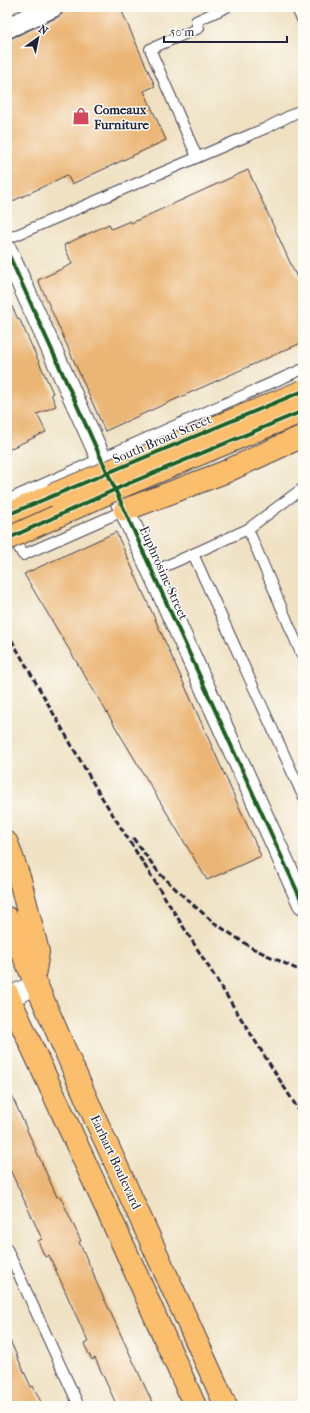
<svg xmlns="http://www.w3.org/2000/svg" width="310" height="1413" viewBox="0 0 310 1413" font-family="'IM FELL French Canon',serif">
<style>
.building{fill:#ebb574}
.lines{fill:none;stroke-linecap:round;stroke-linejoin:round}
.service-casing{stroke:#413f4f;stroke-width:12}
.minor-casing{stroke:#413f4f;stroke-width:22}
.primary-casing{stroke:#413f4f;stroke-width:24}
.service{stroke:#fff;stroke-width:10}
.minor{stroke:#fff;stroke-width:20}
.primary{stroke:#fabe6d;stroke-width:22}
.rail{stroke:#22223b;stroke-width:3;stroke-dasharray:6 3;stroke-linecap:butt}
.primary-bridge-casing{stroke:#413f4f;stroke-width:24;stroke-linecap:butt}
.primary-bridge{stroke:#fabe6d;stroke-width:22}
.cycleway-casing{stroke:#fdfcf7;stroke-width:6}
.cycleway{stroke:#1b5e20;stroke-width:4}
.labels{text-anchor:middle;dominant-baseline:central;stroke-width:3;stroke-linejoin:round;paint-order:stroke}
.poi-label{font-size:13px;font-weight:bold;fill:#22223b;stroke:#fdfcf7;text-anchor:start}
.street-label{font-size:13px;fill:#22223b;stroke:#fdfcf7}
</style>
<rect width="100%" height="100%" fill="#fdfcf7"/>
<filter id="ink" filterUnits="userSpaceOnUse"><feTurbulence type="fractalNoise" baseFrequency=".025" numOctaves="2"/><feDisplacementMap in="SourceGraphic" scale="8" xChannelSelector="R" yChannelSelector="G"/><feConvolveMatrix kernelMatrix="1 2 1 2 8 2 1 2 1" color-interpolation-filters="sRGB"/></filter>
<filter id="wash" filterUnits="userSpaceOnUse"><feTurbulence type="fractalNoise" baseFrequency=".012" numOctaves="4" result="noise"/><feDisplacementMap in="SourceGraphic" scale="16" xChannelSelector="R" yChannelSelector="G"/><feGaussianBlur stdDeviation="0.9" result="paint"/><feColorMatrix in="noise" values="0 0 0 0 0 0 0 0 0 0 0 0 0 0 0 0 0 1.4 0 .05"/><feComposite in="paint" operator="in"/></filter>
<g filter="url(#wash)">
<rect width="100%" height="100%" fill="#efe1c2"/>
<g id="blocks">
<g class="building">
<path d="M70 7H120L155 86 144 91 166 140 72 184 67 175 11 202 7 194V39L12 38 58 17 62 14 64 10Z"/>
<path d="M248 170 303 291V342L105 431 38 280 72 264 64 245 109 224 111 229 130 221 131 223Z"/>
<path d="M7 296 18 319 19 318 53 393 51 394 56 406 37 414 46 432 7 450Z"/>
<path d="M116 532 261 856 207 880 24 574Z"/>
<path d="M7 1085 57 1197 60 1196 81 1241 79 1242 95 1277H94L154 1406H117L95 1358 92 1360 84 1344 88 1342 49 1255 45 1257 38 1241 42 1239 7 1163Z"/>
<path d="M7 1334 31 1387 33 1386 43 1406H13L7 1393Z"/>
</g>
</g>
</g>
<g filter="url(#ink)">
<use href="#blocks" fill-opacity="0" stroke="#413f4f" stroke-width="1"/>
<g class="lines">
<g class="service-casing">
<g id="service">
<path d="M296 7 303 21"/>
<path d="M197 157 150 49 199 28 196 21 227 7"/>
<path d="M7 239 266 128 303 109"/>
<path d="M303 488 248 529 193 554 303 796"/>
<path d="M7 500 303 369"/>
<path d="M248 529 303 658"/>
<path d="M12 536 23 555 125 510"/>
<path d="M152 572 193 554"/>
<path d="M7 1249 79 1406"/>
</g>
</g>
<g class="minor-casing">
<g id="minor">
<path d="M7 28 53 7"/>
<path d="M7 251 303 904"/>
<path d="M7 998 36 985"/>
</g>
</g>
<g class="primary-casing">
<g id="primary">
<path d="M125 510 225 472 303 436"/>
<path d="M7 515 52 495"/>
<path d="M7 843 20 880 38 952 34 976"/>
<path d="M7 918 94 1116 226 1406"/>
<path d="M7 993 125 1249 195 1406"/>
</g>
</g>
<use href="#service" class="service"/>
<use href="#minor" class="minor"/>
<use href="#primary" class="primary"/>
<g class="rail">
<path d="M7 632 96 788 303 1117"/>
<path d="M133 838 159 873 182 895 213 922 252 948 303 972"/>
</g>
<g class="primary-bridge-casing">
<g id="primary-bridge">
<path d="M52 495 303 391"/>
<path d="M7 539 125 485 303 411"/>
</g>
</g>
<use href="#primary-bridge" class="primary-bridge"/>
<g class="cycleway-casing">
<g id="cycleway">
<path d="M7 251 303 904"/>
<path d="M7 515 303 391"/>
<path d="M7 539 125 485 303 411"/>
</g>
</g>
<use href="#cycleway" class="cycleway"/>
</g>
</g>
<defs>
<g id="shop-bare" transform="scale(1.38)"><path d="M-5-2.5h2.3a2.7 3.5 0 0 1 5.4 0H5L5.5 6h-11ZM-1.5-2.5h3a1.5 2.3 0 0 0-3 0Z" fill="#d1495b" stroke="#fdfcf7" stroke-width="2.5" paint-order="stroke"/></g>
</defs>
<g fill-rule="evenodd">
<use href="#shop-bare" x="81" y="116"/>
</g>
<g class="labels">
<g class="poi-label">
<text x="94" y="109">Comeaux<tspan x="94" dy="15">Furniture</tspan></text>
</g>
<g class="street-label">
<text transform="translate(162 439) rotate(-23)">South Broad Street</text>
<text transform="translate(164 573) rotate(66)">Euphrosine Street</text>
<text transform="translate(116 1162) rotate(65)">Earhart Boulevard</text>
</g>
</g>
<rect width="310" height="1413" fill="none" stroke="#fdfcf7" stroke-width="24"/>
<g transform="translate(38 38) rotate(33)" stroke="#fdfcf7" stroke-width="3" paint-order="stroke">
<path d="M0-3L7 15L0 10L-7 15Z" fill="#22223b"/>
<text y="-6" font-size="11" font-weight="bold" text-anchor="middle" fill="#22223b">N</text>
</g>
<path d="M164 36v6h123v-6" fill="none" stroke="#22223b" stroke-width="2"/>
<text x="170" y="36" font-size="12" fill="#22223b" stroke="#fdfcf7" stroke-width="3" paint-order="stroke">50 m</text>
</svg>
